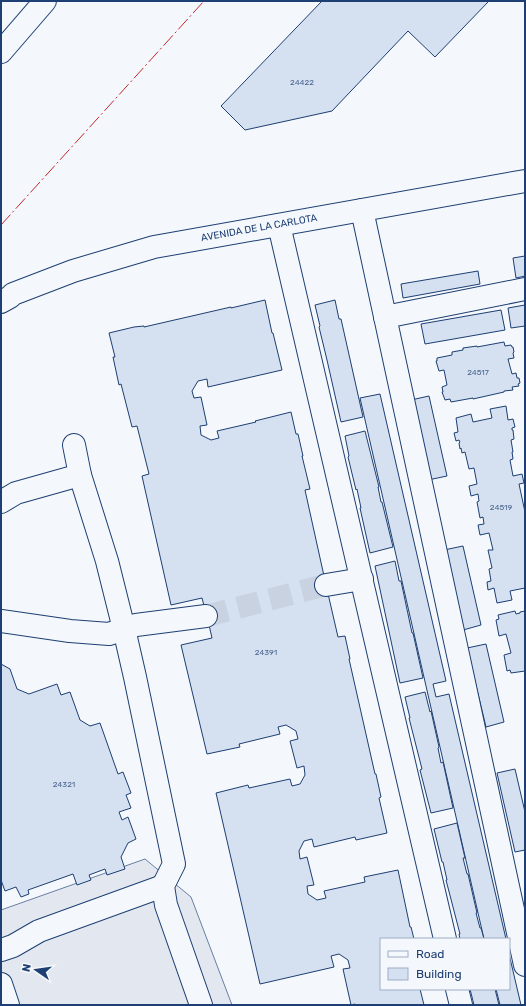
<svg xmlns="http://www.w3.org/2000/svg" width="526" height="1006" viewBox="0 0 526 1006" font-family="Rubik,sans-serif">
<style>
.parking{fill:#e3e8f0;stroke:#687fa3}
.building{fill:#d5e0f0;stroke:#1d3f73}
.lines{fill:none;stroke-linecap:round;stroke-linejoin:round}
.minor-tunnel{stroke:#c9d2e0;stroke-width:22;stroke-dasharray:22 11;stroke-linecap:butt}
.minor-casing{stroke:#1d3f73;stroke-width:24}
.major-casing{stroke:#1d3f73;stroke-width:24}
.highway-casing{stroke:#1d3f73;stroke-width:24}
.minor{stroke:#f4f7fb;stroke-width:22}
.major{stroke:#f4f7fb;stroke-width:22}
.highway{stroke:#f4f7fb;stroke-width:22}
.power{stroke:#c62828;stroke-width:1;stroke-dasharray:14 3 2 3;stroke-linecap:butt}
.labels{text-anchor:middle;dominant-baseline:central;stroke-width:3;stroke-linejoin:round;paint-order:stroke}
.number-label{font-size:8px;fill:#4b6792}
.street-label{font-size:10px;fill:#1d3f73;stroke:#f4f7fb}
</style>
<rect width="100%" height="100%" fill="#f4f7fb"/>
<path class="parking" d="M145 859 191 897 232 1005H1V910Z"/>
<g class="building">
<path d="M322 1H489L435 57 408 31 332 111 245 130 221 106Z"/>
<path d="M525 256V276L516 278 513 258Z"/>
<path d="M478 271 480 284 403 298 401 284Z"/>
<path d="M265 300 272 333H273L282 370 208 387 207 379 198 381 192 391 194 398 201 397 207 425 200 426 201 435 211 440 219 438 217 431 256 422 255 421 291 412 296 434H298L303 456H302L310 489 305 490 326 585 338 637 345 636 350 659H349L375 774H376L381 797 379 798 387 833 356 840 355 837 314 847 312 839 304 841 299 851 300 859 307 857 314 885 307 886 308 894 317 900 326 898 324 891 365 882 364 877 398 870 410 927H411L414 939H381V989H420L424 1005H355V1004L351 1005 343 969 350 968 348 960 339 954 331 956 334 967 260 984 216 793 248 785 249 788 290 779 292 786 300 784 305 775 304 766 297 768 290 741 298 739 296 731 286 725 278 727 280 734 239 744 240 747 207 754 181 645 212 638 209 625 202 598 171 605 142 476 149 474 137 426 132 427 121 384 119 385 113 357H115L109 333 134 327 144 326V327L231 307V308Z"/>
<path d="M335 300 339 319H341L363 417 341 422 327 360 319 327 320 326 315 305Z"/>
<path d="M525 305V326L511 328 508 308Z"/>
<path d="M501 310 505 330 425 344 421 324Z"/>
<path d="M504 342 505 346 511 345 512 347H513L514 352 513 353 514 358 508 359 512 374 516 373 517 378H519L520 383 518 384 519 386 512 387 513 390 504 391V392L473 399V398L451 402 450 399 445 400 442 392H443L442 387 447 385 444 370 439 371 436 361H437V358L452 355V352L463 350V348L477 346V347Z"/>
<path d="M380 394 446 681 433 684 436 697 449 694 506 939H484L360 398Z"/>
<path d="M429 396 447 476 428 480 411 400Z"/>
<path d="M506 406 508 420 513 419 515 427 512 428V430H513L514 439 511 440 513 452H512L513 459 510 460 513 476 522 474 524 483 519 484 525 512V588L510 591 512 600 497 603 494 588 488 590 487 582 491 581 489 569 492 568 488 550H493L489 533 480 535 478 525 484 524 483 517 480 518 477 502 479 501 478 494 471 496 469 486 477 484 474 468 469 469 465 452 462 453 461 448 460 449 459 443 460 442 459 440 456 441 454 433 458 432 456 418 471 414 473 422 492 418 490 409Z"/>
<path d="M365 431 379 487H378L381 502H382L393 547 370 553 360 508H361L357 489 356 490 348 457 349 456 345 436Z"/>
<path d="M463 546 481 625 463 630 444 550Z"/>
<path d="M395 561 399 581H401L412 633H413L423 678 400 683 375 566Z"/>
<path d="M515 611 516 614 520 613V612L525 611V671L511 673 510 670 507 671 504 655 511 653 506 634 499 636 496 620 499 619 498 615Z"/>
<path d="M486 644 504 722 486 727 467 648Z"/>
<path d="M1 664 10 669 17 689 29 694 57 684 61 695 70 692 80 720 90 726 100 723 118 774 123 772 131 793 126 795 131 808 119 812 122 820 128 817 136 839 128 843 121 857 125 869 107 875 105 869 89 875 91 880 77 885 73 874 28 890 29 894 21 897 16 887 5 891 1 880Z"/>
<path d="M425 692 430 712 431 711 439 747 438 748 441 763 443 762 453 808 431 813 420 770 422 769 409 718H410L405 697Z"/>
<path d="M515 769 525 812V850L515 852 497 773Z"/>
<path d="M457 823 465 858H463L467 874H468L477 913H476L480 928H481L484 939H460L459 934H460L446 880H447L443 862H442L434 829Z"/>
<path d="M509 954 521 1005H500L496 989H509Z"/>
<path d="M470 989H495L499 1005H474Z"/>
</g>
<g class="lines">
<path class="minor-tunnel" d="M206 616 326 585"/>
<g class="minor-casing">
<g id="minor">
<path d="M362 210 525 965"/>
<path d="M279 225 445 939"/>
<path d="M385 317 525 289"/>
<path d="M74 445 80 475 107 561 124 629 135 677 174 864 163 886 166 905 201 1005"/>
<path d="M1 502 16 493 80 475"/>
<path d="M326 585 362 579"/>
<path d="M1 621 70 631 109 634 136 625 206 616"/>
<path d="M1 950 13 946 39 931 163 886"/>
<path d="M1 984 8 1005"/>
<path d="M457 989 461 1005"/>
</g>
</g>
<g class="major-casing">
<path id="major" d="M1 302 10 297 13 294 73 271 154 247 525 181"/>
</g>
<g class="highway-casing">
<path id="highway" d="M1 52 45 1"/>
</g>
<use href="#minor" class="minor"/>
<use href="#major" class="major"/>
<use href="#highway" class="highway"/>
<path class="power" d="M1 225 204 1"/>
</g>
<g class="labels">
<g class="number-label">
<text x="302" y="82">24422</text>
<text x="478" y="372">24517</text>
<text x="501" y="507">24519</text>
<text x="266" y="652">24391</text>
<text x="64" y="784">24321</text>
</g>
<g class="street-label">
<text transform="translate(259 228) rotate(-10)">AVENIDA DE LA CARLOTA</text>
</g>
</g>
<rect width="526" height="1006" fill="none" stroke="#1d3f73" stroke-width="4"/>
<rect x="380" y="938" width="130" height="52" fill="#f4f7fb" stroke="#9eadc5"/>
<rect x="388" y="951" width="20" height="6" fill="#f4f7fb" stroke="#9eadc5"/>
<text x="416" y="958" font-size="12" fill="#1d3f73">Road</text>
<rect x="388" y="968" width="20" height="12" fill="#d5e0f0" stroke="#9eadc5"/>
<text x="416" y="978" font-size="12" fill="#1d3f73">Building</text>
<g transform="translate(36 970) rotate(283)" stroke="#f4f7fb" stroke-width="3" paint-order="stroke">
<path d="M0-3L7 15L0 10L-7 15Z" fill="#1d3f73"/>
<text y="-6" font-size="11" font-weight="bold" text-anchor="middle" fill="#1d3f73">N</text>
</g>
</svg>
